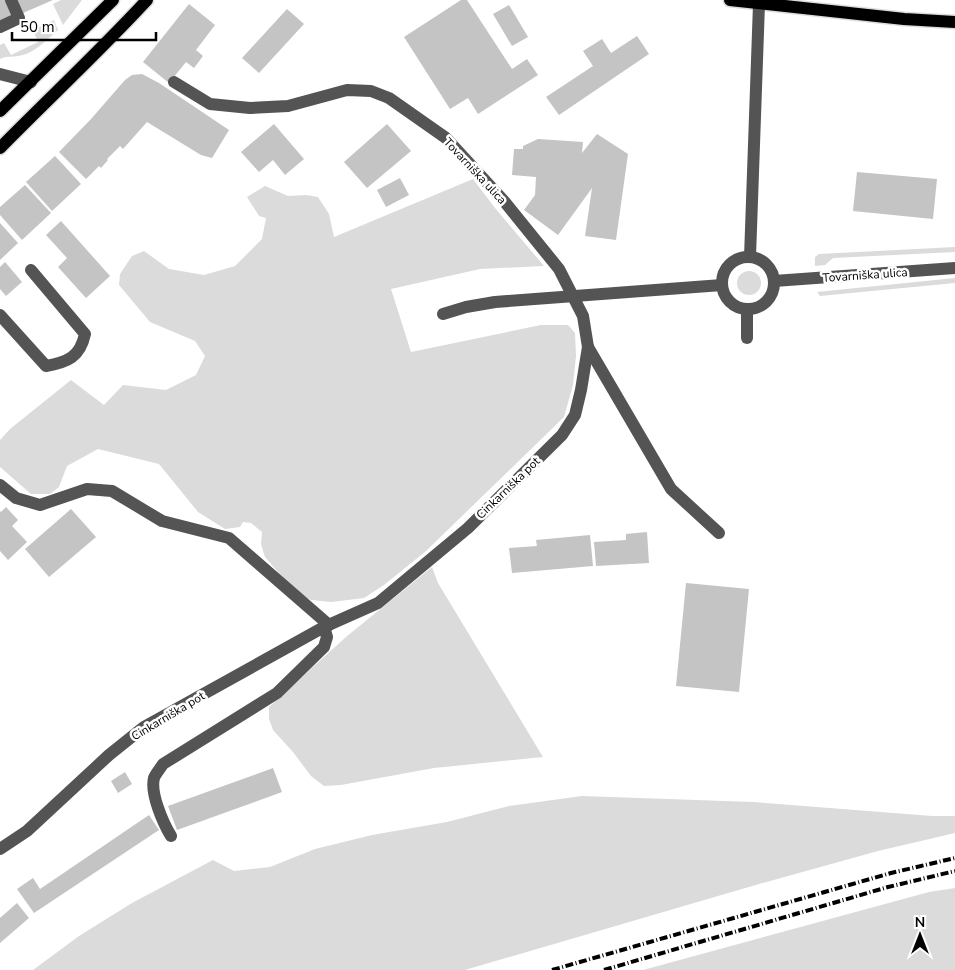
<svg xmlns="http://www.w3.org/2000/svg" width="955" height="970" viewBox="0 0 955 970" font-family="'Nunito Sans',sans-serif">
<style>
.green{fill:#dbdbdb}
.building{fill:#c4c4c4}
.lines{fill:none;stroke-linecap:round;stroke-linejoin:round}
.major-casing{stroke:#dbdbdb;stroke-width:15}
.minor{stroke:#545454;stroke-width:12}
.major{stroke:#000;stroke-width:12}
.rail{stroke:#000;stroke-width:4;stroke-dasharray:8 2.5 1 2.5;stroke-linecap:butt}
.labels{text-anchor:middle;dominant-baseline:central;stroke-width:5;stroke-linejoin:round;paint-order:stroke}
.street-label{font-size:12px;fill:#000;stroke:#fff}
</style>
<rect width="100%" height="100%" fill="#fff"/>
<g class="green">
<path d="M61 0H82L63 25 53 4Z"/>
<path d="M54 20 58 30C47 39 37 51 23 55 14 58 8 55 0 59V45L4 43 11 55 38 42 33 30Z"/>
<path d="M473 179 495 208 544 266 480 269 391 289 411 352 541 325H568L575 333 576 356 573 385 564 417 426 551 384 585 364 598 331 602 311 600 299 594 285 580 265 557 261 544 262 532 251 523 243 522 240 527 225 529 198 512 159 464 98 449 67 466 59 487 50 494H31L0 467V440L10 429 71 380 104 405 123 385 166 390 196 375 205 356 195 341 150 322 119 285 120 274 132 256 144 251 169 269 204 275 235 266 262 239 266 218 259 216 247 197 265 186 288 196 306 195 318 197 329 214 334 237Z"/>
<path d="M955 247V252L833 258 825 265 815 266V257L819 254Z"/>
<circle cx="749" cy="283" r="12"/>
<path d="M955 278V283L820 296 817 292Z"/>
<path d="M432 567 438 583 543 757 434 768 341 785 324 786 311 776 293 752 273 730 269 719V707L346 637Z"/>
<path d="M582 796 753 802 932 816H955V833L878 851 759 884 465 970H33L79 936 132 903 213 860 234 871 270 867 315 849 372 835 447 822 509 806Z"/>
<path d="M955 888V970H643L929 892Z"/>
</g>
<g class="building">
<path d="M0 0H53L0 23Z"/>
<path d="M461 0H467L512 69 527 59 538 75 478 114 468 98 450 109 404 37Z"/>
<path d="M189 4 215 25 196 50 203 56 194 68 186 62 169 83 143 62Z"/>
<path d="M509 5 528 37 512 46 493 14Z"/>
<path d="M287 9 304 24 259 73 242 58Z"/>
<path d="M637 36 649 54 559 115 546 97 593 66 583 51 602 39 611 53Z"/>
<path d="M142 74 159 83 229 130 212 158 201 155 147 122 123 149 120 146 107 159 108 160 101 168 99 166 86 179 59 152 91 119 125 80 132 75Z"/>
<path d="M274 124 304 159 285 175 273 160 259 172 241 152Z"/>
<path d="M387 124 411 151 367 188 344 162Z"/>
<path d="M597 134 628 154 616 240 585 236 592 188 558 235 524 210 535 195 536 177 512 175 514 149H523V146L538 139 583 142 582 153Z"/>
<path d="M55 156 81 184 52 211 26 182Z"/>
<path d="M857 172 937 179 933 219 853 211Z"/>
<path d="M400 178 409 195 386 207 377 190Z"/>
<path d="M25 185 51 213 22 240 0 215V207Z"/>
<path d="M61 221 110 276 86 298 58 267 67 258 46 235Z"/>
<path d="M0 223 18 243 0 260Z"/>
<path d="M5 262 22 282 6 296 0 289V267Z"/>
<path d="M6 507 18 520 12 526 27 542 8 560 0 551V511L1 512Z"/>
<path d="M71 509 96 537 49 577 25 549Z"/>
<path d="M647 532 649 563 596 566 594 542 626 540V534Z"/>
<path d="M590 535 593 566 512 573 509 548 537 546 536 540Z"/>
<path d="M686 583 749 589 739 692 676 686Z"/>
<path d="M273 768 282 792 177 830 168 806Z"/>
<path d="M125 772 132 784 118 793 111 781Z"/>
<path d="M149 815 159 830 34 913 17 889 33 878 40 889Z"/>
<path d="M17 903 29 918 0 943V918Z"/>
</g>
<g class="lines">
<g class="major-casing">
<g id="major">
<path d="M730 0 904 19 955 22"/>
<path d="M0 111 113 0"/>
<path d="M0 148C49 98 100 51 147 0"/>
</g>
</g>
<g class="minor">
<path d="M0 27 19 18 11 0"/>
<path d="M0 74 31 82"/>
<path d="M174 82 210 104 250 108 288 106 347 90 371 91 389 98 446 138 504 201 559 269 583 316 588 347 671 489 719 533"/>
<path d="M750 257 759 4"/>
<circle cx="748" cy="283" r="26"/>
<path d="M774 281 955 268"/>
<path d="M747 309V338"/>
<path d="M443 314 466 307 495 302 722 285"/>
<path d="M0 315 46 366C68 362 80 357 85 334L31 270"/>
<path d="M0 485 16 498 40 505 87 489 112 491 162 521 229 538 329 625"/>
<path d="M171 836C163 823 150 793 154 778 156 773 160 769 163 764L277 693 324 647 327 637 324 627"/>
<path d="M0 849 27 831 109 755 144 727 324 627 378 603 468 528 562 435 575 415 581 390 588 347"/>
</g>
<use href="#major" class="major"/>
<g class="rail">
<path d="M552 970 891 873 955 858"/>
<path d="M604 970 888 887 955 871"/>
</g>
</g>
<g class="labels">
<g class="street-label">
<text transform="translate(475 171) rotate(47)">Tovarniška ulica</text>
<text transform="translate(865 275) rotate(-4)">Tovarniška ulica</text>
<text transform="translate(508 488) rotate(-44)">Cinkarniška pot</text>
<text transform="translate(168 716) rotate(-31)">Cinkarniška pot</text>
</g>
</g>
<g transform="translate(920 935)" stroke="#ffffff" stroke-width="4" paint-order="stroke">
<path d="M0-4L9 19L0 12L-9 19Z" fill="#000000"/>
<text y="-8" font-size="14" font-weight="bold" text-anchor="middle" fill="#000000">N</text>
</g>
<path d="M12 32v8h144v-8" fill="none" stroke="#000000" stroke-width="2.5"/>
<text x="20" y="32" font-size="15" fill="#000000" stroke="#ffffff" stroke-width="4" paint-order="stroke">50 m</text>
</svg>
